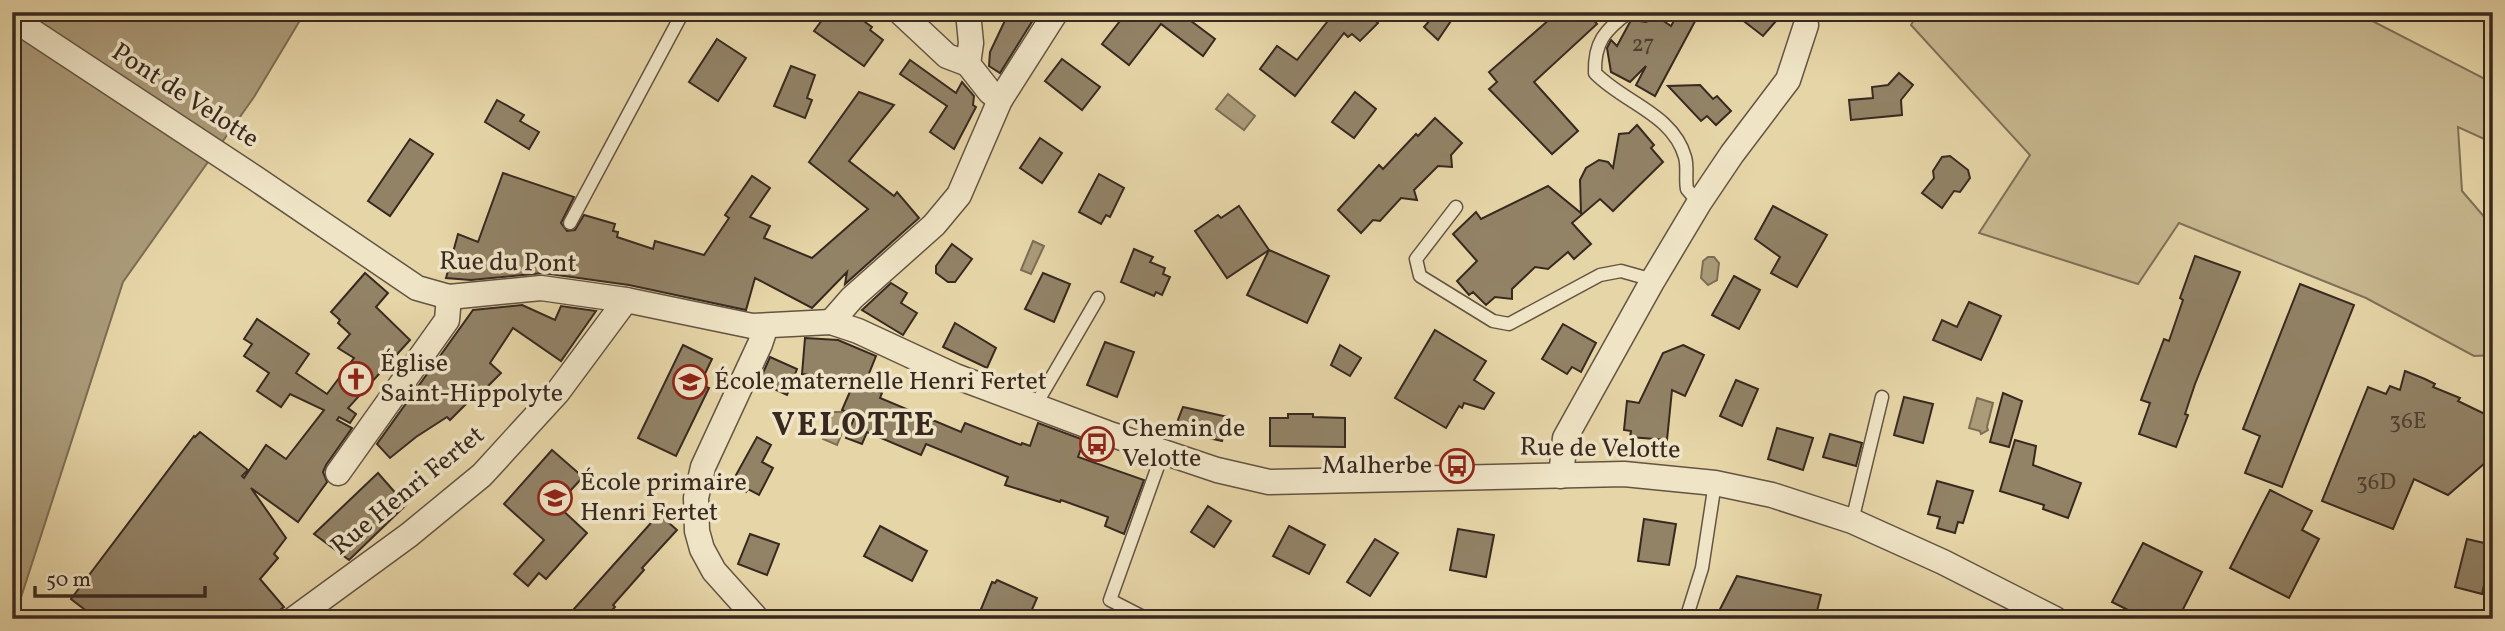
<svg xmlns="http://www.w3.org/2000/svg" width="2505" height="631" viewBox="0 0 2505 631" font-family="Vollkorn,serif">
<style>
.green{fill:#c8b890;stroke:#807058;stroke-width:2}
.water{fill:#ab9b79;stroke:#7d6d55;stroke-width:2}
.building{fill:#928266;stroke:#382920;stroke-width:2}
.lines{fill:none;stroke-linecap:round;stroke-linejoin:round}
.lane-casing{stroke:#645442;stroke-width:15}
.street-casing{stroke:#645442;stroke-width:27}
.lane{stroke:#efe4c6;stroke-width:12}
.street{stroke:#efe4c6;stroke-width:24}
.labels{text-anchor:middle;dominant-baseline:central;stroke-width:7;stroke-linejoin:round;paint-order:stroke}
.number-label{font-size:23px;fill:#4e3f32}
.street-label{font-size:26px;fill:#382920;stroke:#efe4c6}
.poi-label{font-size:26px;fill:#382920;stroke:#efe4c6;text-anchor:start}
.district-label{font-size:33px;font-weight:bold;letter-spacing:2px;fill:#382920;stroke:#efe4c6}
</style>
<rect width="100%" height="100%" fill="#e6d5a7"/>
<filter id="stains"><feTurbulence type="fractalNoise" baseFrequency=".00286" numOctaves="4"/><feColorMatrix values="0 0 0 0 .2 0 0 0 0 .09 0 0 0 0 .02 0 0 0 .5 -.17"/></filter>
<radialGradient id="worn" r=".72"><stop offset=".6" stop-color="#630" stop-opacity="0"/><stop offset="1" stop-color="#630" stop-opacity=".3"/></radialGradient>
<path class="green" d="M1918 12H2355L2493 83V143L2458 127 2462 191 2493 227V355L2474 356 2366 298 2179 223 2138 284 1979 233 2030 155 1911 25Z"/>
<g class="water">
<path d="M12 12H305L254 97 123 282 14 619H12Z"/>
<path d="M1228 94 1255 116 1244 130 1216 109Z"/>
<path d="M1033 241 1044 246 1031 274 1021 270Z"/>
<path d="M1708 257H1714L1719 263 1717 280 1708 285 1701 278 1703 261Z"/>
<path d="M1977 398 1993 403 1987 427 1988 430 1981 434 1980 431 1969 428Z"/>
<path d="M833 412H842L848 418 837 445 823 439Z"/>
</g>
<g class="building">
<path d="M828 12H851L872 27 870 30 883 40 864 66 814 31Z"/>
<path d="M1009 12H1038L1000 73 989 66 990 52Z"/>
<path d="M1127 12H1179L1215 39 1203 56 1161 24 1129 65 1102 44Z"/>
<path d="M1335 12H1366L1378 23 1360 41 1352 34 1348 37 1344 33 1295 96 1260 69 1277 46 1297 60Z"/>
<path d="M1437 12H1457L1438 40 1424 27Z"/>
<path d="M1558 12H1587L1597 24 1534 82 1578 131 1552 154 1489 89 1497 82 1489 72Z"/>
<path d="M1679 12H1700L1655 96 1636 85 1646 66 1630 82 1611 72 1607 48 1611 40 1617 46 1630 22 1633 20 1646 22 1650 20 1652 13 1671 26Z"/>
<path d="M1732 12H1767L1776 21 1763 36Z"/>
<path d="M717 39 746 58 718 101 689 82Z"/>
<path d="M1062 59 1100 87 1082 110 1045 81Z"/>
<path d="M910 60 956 93 962 82 974 96 973 105 976 107 954 149 930 132 947 106 900 74Z"/>
<path d="M791 66 815 75 807 98 812 100 805 118 774 106Z"/>
<path d="M1899 73 1913 85 1901 100 1902 115 1851 120 1849 100 1873 98 1872 87 1888 85Z"/>
<path d="M1700 85 1713 99 1717 96 1731 111 1716 125 1707 116 1701 121 1668 86Z"/>
<path d="M859 92 894 105 849 161 894 196 897 192 919 218 845 284 847 272 812 308 755 278 746 310 629 285 543 273 471 280 446 278 458 234 478 242 503 173 574 197 561 223 567 231 575 230 584 215 615 224 613 231 618 232 617 237 653 249 655 241 704 255 729 218 725 215 752 176 770 188 750 217 770 226 764 238 812 258 868 209 809 162Z"/>
<path d="M1355 92 1376 109 1354 138 1332 122Z"/>
<path d="M497 100 524 115 520 121 539 132 529 149 485 122Z"/>
<path d="M1435 118 1462 143 1451 155 1452 167 1438 166 1414 190 1417 200 1401 198 1380 221 1373 220 1361 233 1338 210 1379 165 1383 169 1416 134 1418 136Z"/>
<path d="M1637 125 1654 145 1651 148 1663 162 1613 211 1600 199 1572 223 1591 244 1574 259 1568 252 1548 269 1535 267 1512 289V299L1495 297 1486 305 1473 292 1469 295 1457 281 1477 261 1453 234 1476 212 1481 219 1548 186 1581 213 1580 180 1586 168 1599 160 1608 162 1613 168 1619 134 1629 133Z"/>
<path d="M1040 138 1062 153 1042 183 1020 168Z"/>
<path d="M410 139 433 154 390 216 368 201Z"/>
<path d="M1950 156 1968 170 1970 178 1960 192 1954 191 1942 208 1922 193 1934 178 1933 171 1942 157Z"/>
<path d="M1099 174 1124 188 1110 217 1106 215 1101 224 1079 212Z"/>
<path d="M1239 206 1269 250 1227 278 1195 231 1218 215 1221 218Z"/>
<path d="M1773 206 1827 235 1797 287 1771 273 1780 257 1755 239Z"/>
<path d="M952 244 972 259 955 282H948L936 273V266Z"/>
<path d="M1134 249 1153 257 1150 262 1165 268 1163 274 1170 277 1162 295 1156 292 1154 296 1121 282Z"/>
<path d="M1269 250 1329 276 1307 323 1247 295Z"/>
<path d="M2195 256 2240 272 2195 384 2185 414 2188 415 2176 447 2139 434 2150 403 2141 400 2164 339 2169 341 2183 300 2180 298Z"/>
<path d="M365 273 388 293 376 307 410 340 348 408 356 414 350 423 339 417 337 420 352 428 326 465 323 472 327 482 298 522 251 488 286 538 274 554 278 558 260 579 284 607 267 619H97L71 599 194 436 195 437 200 432 248 470 242 476 244 478 266 445 286 459 324 410 290 394 281 407 257 391 269 373 244 356 252 344 244 339 257 319 309 354 296 373 327 394 354 358 338 348 350 334 338 323 340 320 331 312Z"/>
<path d="M1043 273 1070 284 1054 322 1025 309Z"/>
<path d="M1734 276 1760 290 1739 329 1712 315Z"/>
<path d="M891 283 907 293 901 303 917 313 903 335 862 310Z"/>
<path d="M2300 284 2354 305 2282 487 2245 473 2260 436 2243 429Z"/>
<path d="M1969 302 2001 316 1981 360 1933 340 1942 320 1957 327Z"/>
<path d="M522 305 555 320 561 306 596 311 561 361 513 328 490 363 501 373 483 391 481 389 450 420 447 417 416 437 390 458 377 444 473 310Z"/>
<path d="M955 323 996 348 987 368 943 347Z"/>
<path d="M1563 324 1596 343 1581 372 1572 367 1567 374 1542 359Z"/>
<path d="M1435 330 1486 361 1474 380 1494 393 1484 409 1464 403 1462 408 1459 406 1446 428 1395 398Z"/>
<path d="M805 338 838 340 876 356 864 386 882 393 880 398 961 432 965 423 1021 445 1022 443 1030 446 1038 423 1084 440 1078 457 1144 480 1124 534 1105 526 1108 517 1061 500 1060 502 1005 485 1008 477 926 444 921 455 867 432 862 444 846 438 855 416 842 410 852 387 844 384 846 379 802 374Z"/>
<path d="M1105 342 1134 352 1117 397 1087 385Z"/>
<path d="M683 345 712 359 700 384 709 388 676 456 638 438Z"/>
<path d="M1340 345 1361 358 1350 376 1331 365Z"/>
<path d="M1683 345 1704 355 1685 396 1672 390 1667 440 1630 437 1631 431 1624 430 1627 401 1639 403 1663 353Z"/>
<path d="M770 357 797 369 787 395 759 382Z"/>
<path d="M2405 371 2425 379 2435 384 2433 387 2460 398 2458 401 2493 418V456L2448 495 2414 479 2393 529 2322 501 2368 387 2386 394 2390 386 2400 390Z"/>
<path d="M1736 380 1758 389 1742 426 1720 416Z"/>
<path d="M2003 393 2022 401 2009 447 1990 442Z"/>
<path d="M1904 397 1933 404 1923 443 1894 435Z"/>
<path d="M1183 407 1228 417 1222 441 1174 430Z"/>
<path d="M1288 414H1313V417L1345 418V447L1270 446V418H1288Z"/>
<path d="M1777 428 1813 438 1803 470 1768 459Z"/>
<path d="M1830 434 1862 443 1856 466 1823 457Z"/>
<path d="M757 437 771 445 762 462 773 468 759 495 748 489 746 492 731 484Z"/>
<path d="M2015 440 2036 446 2033 465 2081 483 2068 518 2043 509 2044 505 2000 491Z"/>
<path d="M552 450 583 477 557 505 587 533 546 579 539 573 528 586 514 574 544 540 504 504Z"/>
<path d="M378 473 406 505 349 560 314 534Z"/>
<path d="M1937 481 1973 491 1963 523 1958 522 1955 533 1937 528 1940 517 1928 514Z"/>
<path d="M2270 490 2312 511 2302 530 2319 539 2289 598 2230 568Z"/>
<path d="M1208 506 1231 521 1214 547 1191 532Z"/>
<path d="M659 514 677 530 642 568 644 570 613 605 615 607 604 619H565Z"/>
<path d="M1644 519 1676 524 1669 565 1638 561Z"/>
<path d="M880 526 927 551 912 581 864 556Z"/>
<path d="M1289 526 1325 545 1309 574 1273 556Z"/>
<path d="M1458 529 1494 535 1486 577 1450 570Z"/>
<path d="M750 534 779 544 767 575 738 564Z"/>
<path d="M1375 539 1398 553 1370 596 1347 582Z"/>
<path d="M2467 539 2493 545 2482 594 2455 587Z"/>
<path d="M2143 543 2202 572 2178 619H2146L2112 602Z"/>
<path d="M1737 576 1821 595 1815 619H1715Z"/>
<path d="M997 580 1037 598 1028 619H977L992 582 995 583Z"/>
</g>
<g class="lines">
<g class="lane-casing">
<g id="lane">
<path d="M1629 12C1605 30 1594 42 1595 73 1624 103 1673 114 1685 157 1688 167 1685 179 1687 189L1699 203"/>
<path d="M1635 12 1643 14"/>
<path d="M1456 207 1416 259 1420 276 1493 321 1509 324 1600 275 1621 271 1653 280"/>
<path d="M570 223 683 12"/>
<path d="M1035 406 1098 298"/>
<path d="M1852 521 1882 397"/>
<path d="M1147 619 1110 600 1163 452"/>
<path d="M1686 619 1702 568 1715 483"/>
</g>
</g>
<g class="street-casing">
<g id="street">
<path d="M900 12 947 56 968 64"/>
<path d="M968 12 971 43 968 64 990 92 1000 100"/>
<path d="M12 18 255 178 417 288 449 297 541 288 626 300 752 326 831 322 858 331 955 376 1107 433 1217 470 1269 482 1624 474 1715 483 1772 495 1852 521 1943 562 2055 619"/>
<path d="M831 322 852 298 934 225 959 195 1000 100 1056 12"/>
<path d="M338 473 447 320 449 297"/>
<path d="M1561 476 1565 438 1653 280 1699 203 1732 154 1788 80 1806 25"/>
<path d="M294 619 409 535 482 475 557 393 626 300"/>
<path d="M757 619 714 571 702 549 697 531 696 498 703 467 760 344 766 326"/>
</g>
</g>
<use href="#lane" class="lane"/>
<use href="#street" class="street"/>
</g>
<defs>
<g id="church-ring" transform="scale(1.75)"><circle r="9.5" fill="#efe4c6" stroke="#8f2418" stroke-width="1.5"/><path d="M-1.2-6h2.4v3.5h3.3v2.4h-3.3V6h-2.4V-.1h-3.3v-2.4h3.3Z" fill="#8f2418"/></g>
<g id="school-ring" transform="scale(1.75)"><circle r="9.5" fill="#efe4c6" stroke="#8f2418" stroke-width="1.5"/><path d="M0-5L7-2L0 1L-7-2ZM-4 1L0 2.5L4 1V4Q0 6-4 4Z" fill="#8f2418"/></g>
<g id="bus-ring" transform="scale(1.75)"><circle r="9.5" fill="#efe4c6" stroke="#8f2418" stroke-width="1.5"/><path d="M-5-6H5V4H4V6H2V4H-2V6H-4V4H-5ZM-3.5-4V0h7V-4ZM-3.5 1.2v1.5H-2V1.2ZM2 1.2v1.5H3.5V1.2Z" fill="#8f2418"/></g>
</defs>
<g fill-rule="evenodd">
<use href="#church-ring" x="356" y="379"/>
<use href="#school-ring" x="690" y="382"/>
<use href="#bus-ring" x="1097" y="444"/>
<use href="#bus-ring" x="1457" y="466"/>
<use href="#school-ring" x="555" y="498"/>
</g>
<g class="labels">
<g class="number-label">
<text x="1643" y="45">27</text>
<text x="2408" y="422">36E</text>
<text x="2376" y="483">36D</text>
</g>
<g class="street-label">
<text transform="translate(185 96) rotate(33)">Pont de Velotte</text>
<text transform="translate(508 263) rotate(1)">Rue du Pont</text>
<text transform="translate(1600 449) rotate(1)">Rue de Velotte</text>
<text transform="translate(408 491) rotate(-39)">Rue Henri Fertet</text>
</g>
<g class="poi-label">
<text x="380" y="364">Église<tspan x="380" dy="30">Saint-Hippolyte</tspan></text>
<text x="714" y="382">École maternelle Henri Fertet</text>
<text x="1122" y="429">Chemin de<tspan x="1122" dy="30">Velotte</tspan></text>
<text x="1432" y="466" text-anchor="end">Malherbe</text>
<text x="580" y="483">École primaire<tspan x="580" dy="30">Henri Fertet</tspan></text>
</g>
<g class="district-label">
<text x="854" y="427">VELOTTE</text>
</g>
</g>
<rect width="2505" height="631" fill="none" stroke="#e6d5a7" stroke-width="42"/>
<rect x="14" y="14" width="2477" height="603" fill="none" stroke="#382920" stroke-width="3.5"/>
<rect x="21" y="21" width="2463" height="589" fill="none" stroke="#382920" stroke-width="2"/>
<path d="M35 586v10h170v-10" fill="none" stroke="#382920" stroke-width="3.5"/>
<text x="46" y="586" font-size="21" fill="#382920" stroke="#efe4c6" stroke-width="5" paint-order="stroke">50 m</text>
<rect width="100%" height="100%" filter="url(#stains)"/>
<rect width="100%" height="100%" fill="url(#worn)"/>
</svg>
